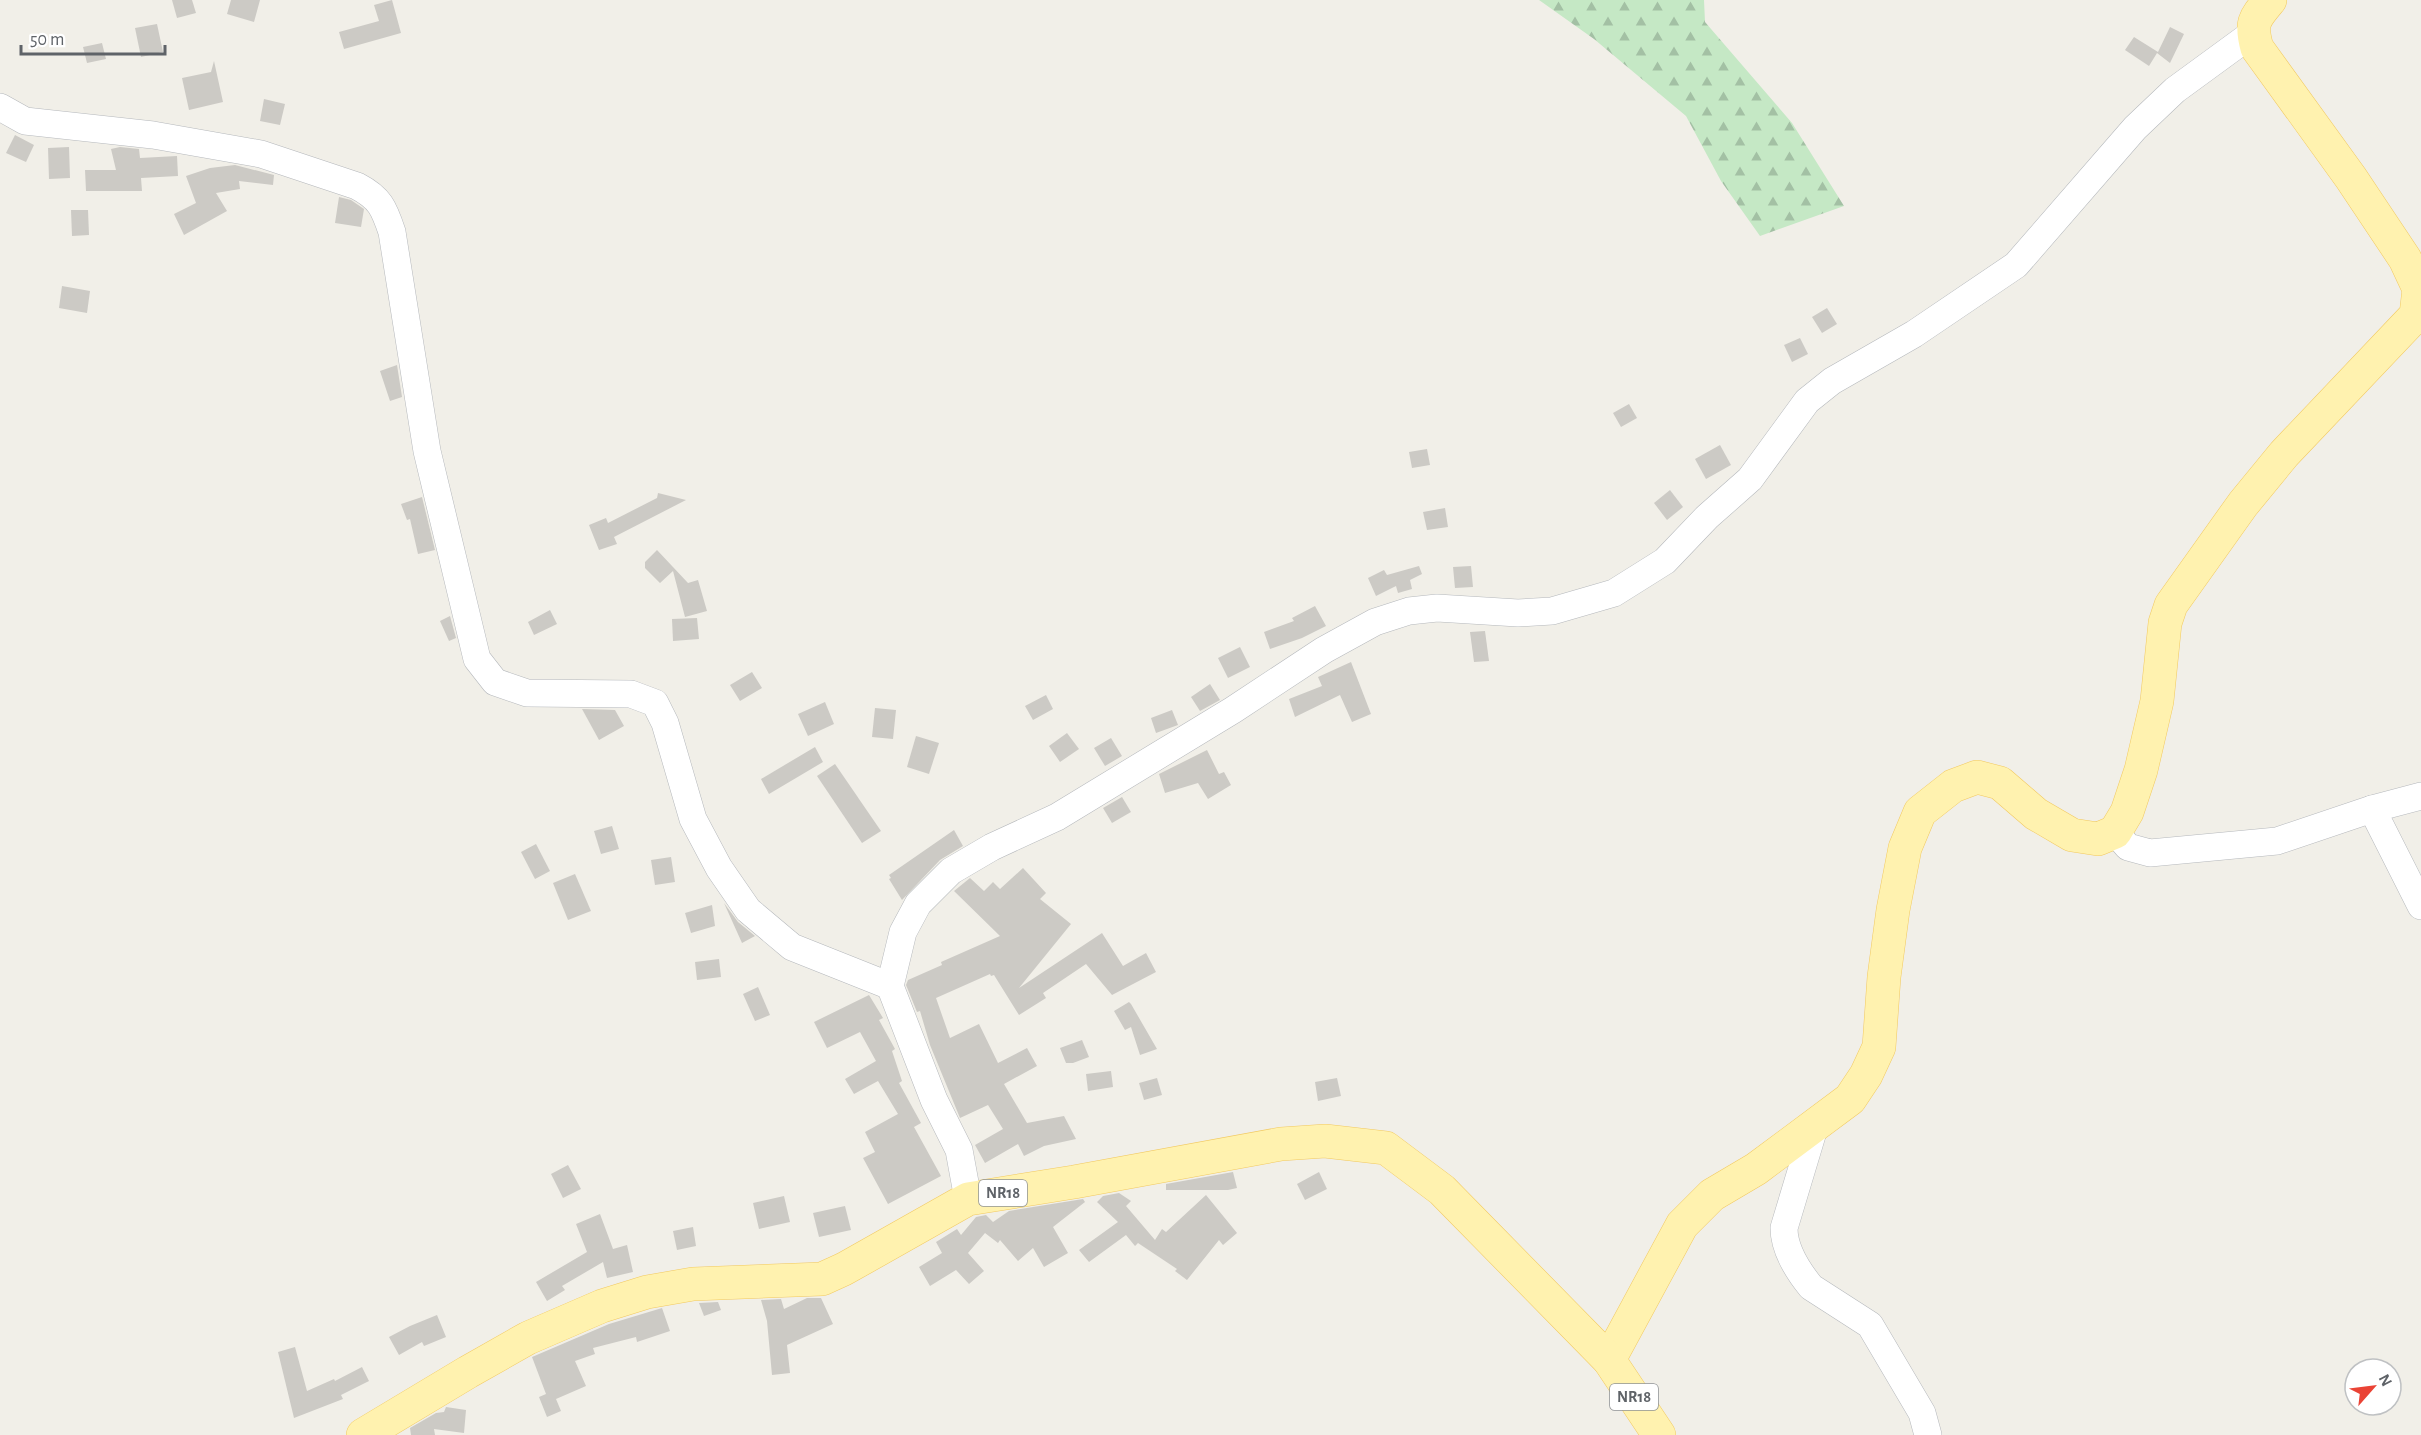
<svg xmlns="http://www.w3.org/2000/svg" width="2421" height="1435" viewBox="0 0 2421 1435" font-family="'Alegreya Sans',sans-serif">
<style>
.forest{fill:url(#forest-firs)}
.building{fill:#cccac5}
.lines{fill:none;stroke-linecap:round;stroke-linejoin:round}
.minor-casing{stroke:#b5b8bc;stroke-width:28}
.major-casing{stroke:#f2c960;stroke-width:34}
.minor{stroke:#fff;stroke-width:27}
.major{stroke:#fff2af;stroke-width:33}
.labels{text-anchor:middle;dominant-baseline:central;stroke-width:6;stroke-linejoin:round;paint-order:stroke}
.shield{fill:#fff;stroke:#8f9295;stroke-width:1.5}
.shield-label{font-size:16px;font-weight:bold;fill:#5f6368}
</style>
<defs>
<pattern id="forest-firs" width="22" height="20" patternUnits="userSpaceOnUse" patternTransform="scale(1.5)"><rect width="22" height="20" fill="#c5e8c5"/><path d="M5 1l3.5 6h-7zM16 11l3.5 6h-7z" fill="#a3c0a4"/></pattern>
</defs>
<rect width="100%" height="100%" fill="#f1efe8"/>
<path class="forest" d="M1539 0H1704L1705 22 1792 123 1844 206 1760 236 1721 181 1686 116 1594 39Z"/>
<g class="building">
<path d="M172 0H192L196 13 177 18Z"/>
<path d="M231 0H260L254 22 227 14Z"/>
<path d="M392 0 401 33 344 49 339 32 379 21 374 5Z"/>
<path d="M157 24 163 52 141 57 135 28Z"/>
<path d="M2170 27 2184 34 2170 63 2157 53 2149 66 2125 50 2134 37 2158 52Z"/>
<path d="M102 43 106 59 87 63 83 47Z"/>
<path d="M214 61 223 102 189 110 182 78 211 72Z"/>
<path d="M264 99 285 104 280 125 260 121Z"/>
<path d="M15 135 34 145 26 162 6 153Z"/>
<path d="M69 147 70 178 49 179 48 148Z"/>
<path d="M120 147 139 149 140 158 177 156 178 176 141 178 142 191H86L85 170H116L111 149Z"/>
<path d="M235 165 274 175 273 185 239 181 240 189 216 193 227 211 184 235 174 214 196 203 186 176 210 168Z"/>
<path d="M339 197 351 200 364 209 361 227 335 223Z"/>
<path d="M71 210H88L89 235 72 236Z"/>
<path d="M62 286 90 291 87 313 59 308Z"/>
<path d="M1827 308 1837 324 1822 333 1812 317Z"/>
<path d="M1800 338 1808 354 1792 362 1784 345Z"/>
<path d="M397 365 402 397 390 401 380 371Z"/>
<path d="M1629 404 1637 418 1621 427 1613 413Z"/>
<path d="M1720 445 1731 465 1706 479 1695 459Z"/>
<path d="M1427 449 1430 465 1412 468 1409 452Z"/>
<path d="M1670 490 1683 507 1667 520 1654 503Z"/>
<path d="M658 493 686 500 614 537 617 544 599 550 589 525 606 518 608 523 657 498Z"/>
<path d="M422 497 435 550 418 554 410 519 407 520 401 504Z"/>
<path d="M1445 508 1448 527 1427 530 1423 512Z"/>
<path d="M657 550 688 583 698 580 707 611 685 617 673 571 660 583 645 568V562Z"/>
<path d="M1419 566 1422 574 1410 580 1412 589 1398 593 1396 586 1376 596 1368 578 1384 570 1387 575Z"/>
<path d="M1471 566 1473 587 1455 588 1453 567Z"/>
<path d="M1315 606 1326 626 1302 638 1270 649 1264 632 1294 621 1292 618Z"/>
<path d="M550 610 557 624 534 635 528 622Z"/>
<path d="M450 616 456 638 449 641 440 621Z"/>
<path d="M697 618 699 639 673 641 672 619Z"/>
<path d="M1485 631 1489 661 1474 662 1470 632Z"/>
<path d="M1240 647 1250 667 1228 678 1218 658Z"/>
<path d="M1351 662 1371 714 1352 722 1340 695 1295 717 1289 699 1322 686 1318 677Z"/>
<path d="M752 672 762 688 740 701 730 685Z"/>
<path d="M1210 684 1220 700 1200 711 1191 697Z"/>
<path d="M1046 695 1053 709 1033 720 1025 706Z"/>
<path d="M825 702 834 724 808 736 798 714Z"/>
<path d="M875 708 896 710 893 739 872 737Z"/>
<path d="M582 709 615 710 624 726 599 740Z"/>
<path d="M1172 710 1178 725 1156 733 1151 718Z"/>
<path d="M1067 733 1079 749 1060 762 1049 746Z"/>
<path d="M916 736 939 743 929 774 907 767Z"/>
<path d="M1111 738 1122 756 1105 766 1094 748Z"/>
<path d="M815 747 823 762 769 794 761 779Z"/>
<path d="M1207 750 1219 774 1224 772 1231 785 1208 799 1198 783 1165 793 1159 774Z"/>
<path d="M835 764 881 831 862 843 817 776Z"/>
<path d="M1122 797 1131 812 1112 823 1103 808Z"/>
<path d="M612 826 619 849 601 854 594 831Z"/>
<path d="M954 830 963 846 940 860 902 900 889 879 891 878 889 875Z"/>
<path d="M536 844 550 871 535 879 521 852Z"/>
<path d="M671 857 675 882 655 885 651 860Z"/>
<path d="M1023 868 1046 893 1040 899 1071 924 1019 988 1102 933 1123 966 1146 953 1156 972 1112 995 1086 964 1043 993 1046 998 1019 1015 994 975 991 976 990 974 936 998 950 1038 979 1024 998 1063 1027 1048 1037 1066 1004 1084 1027 1123 1064 1116 1076 1139 1044 1146 1024 1156 1018 1144 985 1163 975 1145 1003 1129 988 1105 960 1118 930 1045 920 1011 917 1012 906 985 908 980 942 965 941 962 1000 936 954 891 970 878 984 891 993 882 1000 889Z"/>
<path d="M575 874 591 911 568 920 553 883Z"/>
<path d="M724 903 738 922 755 936 742 943Z"/>
<path d="M712 905 715 926 691 933 685 913Z"/>
<path d="M719 959 721 977 697 980 695 962Z"/>
<path d="M758 987 770 1015 755 1021 743 994Z"/>
<path d="M869 995 883 1018 879 1020 895 1049 892 1051 902 1081 899 1083 921 1123 914 1127 941 1176 888 1204 863 1158 875 1152 865 1132 898 1114 878 1081 854 1094 845 1079 876 1061 860 1032 827 1048 814 1022Z"/>
<path d="M1129 1002 1131 1004 1157 1049 1140 1055 1131 1027 1125 1030 1114 1011Z"/>
<path d="M1082 1040 1089 1057 1073 1063H1066L1060 1048Z"/>
<path d="M1111 1071 1113 1087 1088 1091 1086 1074Z"/>
<path d="M1157 1078 1162 1095 1144 1100 1139 1083Z"/>
<path d="M1337 1078 1341 1096 1318 1101 1315 1082Z"/>
<path d="M568 1165 581 1189 563 1198 551 1174Z"/>
<path d="M1233 1172 1237 1188 1228 1190H1166V1184Z"/>
<path d="M1319 1172 1327 1189 1305 1200 1297 1184Z"/>
<path d="M1119 1193 1131 1201 1126 1206 1155 1240 1162 1229 1166 1232 1206 1195 1237 1233 1223 1245 1219 1240 1187 1280 1175 1271 1177 1269 1138 1243 1135 1246 1126 1235 1089 1262 1079 1250 1118 1222 1097 1202 1103 1196Z"/>
<path d="M784 1196 790 1222 759 1229 753 1203Z"/>
<path d="M1083 1199 1085 1202 1053 1227 1068 1253 1044 1267 1033 1248 1018 1261 1000 1240 998 1243 985 1233 968 1253 984 1271 969 1284 956 1270 930 1286 919 1267 942 1253 936 1242 957 1229 961 1235 976 1217 986 1215 993 1222 1009 1211Z"/>
<path d="M845 1206 851 1230 819 1237 813 1213Z"/>
<path d="M600 1214 613 1249 627 1245 633 1272 607 1278 603 1262 562 1286 565 1290 547 1301 536 1282 587 1252 576 1224Z"/>
<path d="M693 1227 696 1246 677 1250 673 1231Z"/>
<path d="M807 1298H821L833 1324 787 1345 790 1373 772 1375 767 1321 761 1300 781 1299 784 1309Z"/>
<path d="M718 1302 721 1310 704 1316 699 1303Z"/>
<path d="M662 1308 670 1331 637 1342 636 1337 593 1348 595 1354 575 1361 586 1386 556 1399 561 1411 547 1417 539 1397 546 1394 532 1357 609 1324Z"/>
<path d="M437 1315 446 1337 424 1346 422 1342 399 1355 389 1337 410 1326Z"/>
<path d="M295 1347 307 1391 334 1379 335 1381 362 1367 369 1381 341 1395 343 1399 294 1418 278 1352Z"/>
<path d="M446 1407 466 1410 464 1433 434 1429 435 1435H411L410 1428 436 1413 444 1412Z"/>
</g>
<g class="lines">
<g class="minor-casing">
<g id="minor">
<path d="M0 107 25 121 153 135 261 154 357 186C380 198 384 208 392 232L427 451 477 659 495 682 527 693 631 694 655 703 665 723 693 819 719 868 748 910 792 947 890 986"/>
<path d="M2372 809 2421 906"/>
<path d="M2115 832 2128 847 2150 853 2277 841 2372 809 2421 796"/>
<path d="M1815 1125 1784 1228C1784 1249 1798 1271 1811 1287L1870 1325 1922 1413 1928 1435"/>
<path d="M968 1199 959 1150 934 1100 890 986 903 932 918 904 951 871 992 847 1057 817 1233 710 1324 650 1375 622 1409 611 1437 608 1518 613 1552 611 1614 593 1665 561 1707 517 1750 479 1807 401 1832 381 1914 334 2016 265 2135 128 2175 90 2253 33"/>
</g>
</g>
<g class="major-casing">
<g id="major">
<path d="M1609 1360 1682 1225 1712 1195 1756 1169 1850 1099 1866 1075 1879 1047 1884 977 1893 910 1905 848 1920 812 1953 786 1977 777 2000 783 2036 814 2072 835 2098 839 2115 832 2127 812 2141 770 2157 701 2165 623 2171 605 2243 504 2284 454 2416 315 2419 289 2405 259 2351 178 2257 48C2250 23 2254 19 2270 0"/>
<path d="M363 1435 468 1372 528 1338 602 1306 647 1292 693 1284 822 1279 844 1269 968 1199 1074 1182 1281 1144 1325 1141 1386 1148 1442 1190 1609 1360 1659 1435"/>
</g>
</g>
<use href="#minor" class="minor"/>
<use href="#major" class="major"/>
</g>
<g class="labels">
<g class="shield">
<rect x="979" y="1180" width="48" height="26" rx="4.5"/>
<rect x="1610" y="1384" width="48" height="26" rx="4.5"/>
</g>
<g class="shield-label">
<text x="1003" y="1193">NR18</text>
<text x="1634" y="1397">NR18</text>
</g>
</g>
<g transform="translate(2373 1387) rotate(62)"><circle r="28" fill="#ffffff" stroke="#bfc1c3" stroke-width="1.5"/>
<path d="M0-4.5L10 22L0 15L-10 22Z" fill="#ea4335"/>
<text y="-9" font-size="16" font-weight="bold" text-anchor="middle" fill="#5f6368">N</text>
</g>
<path d="M21 45v9h144v-9" fill="none" stroke="#5f6368" stroke-width="3"/>
<text x="30" y="45" font-size="18" fill="#5f6368" stroke="#ffffff" stroke-width="4.5" paint-order="stroke">50 m</text>
</svg>
